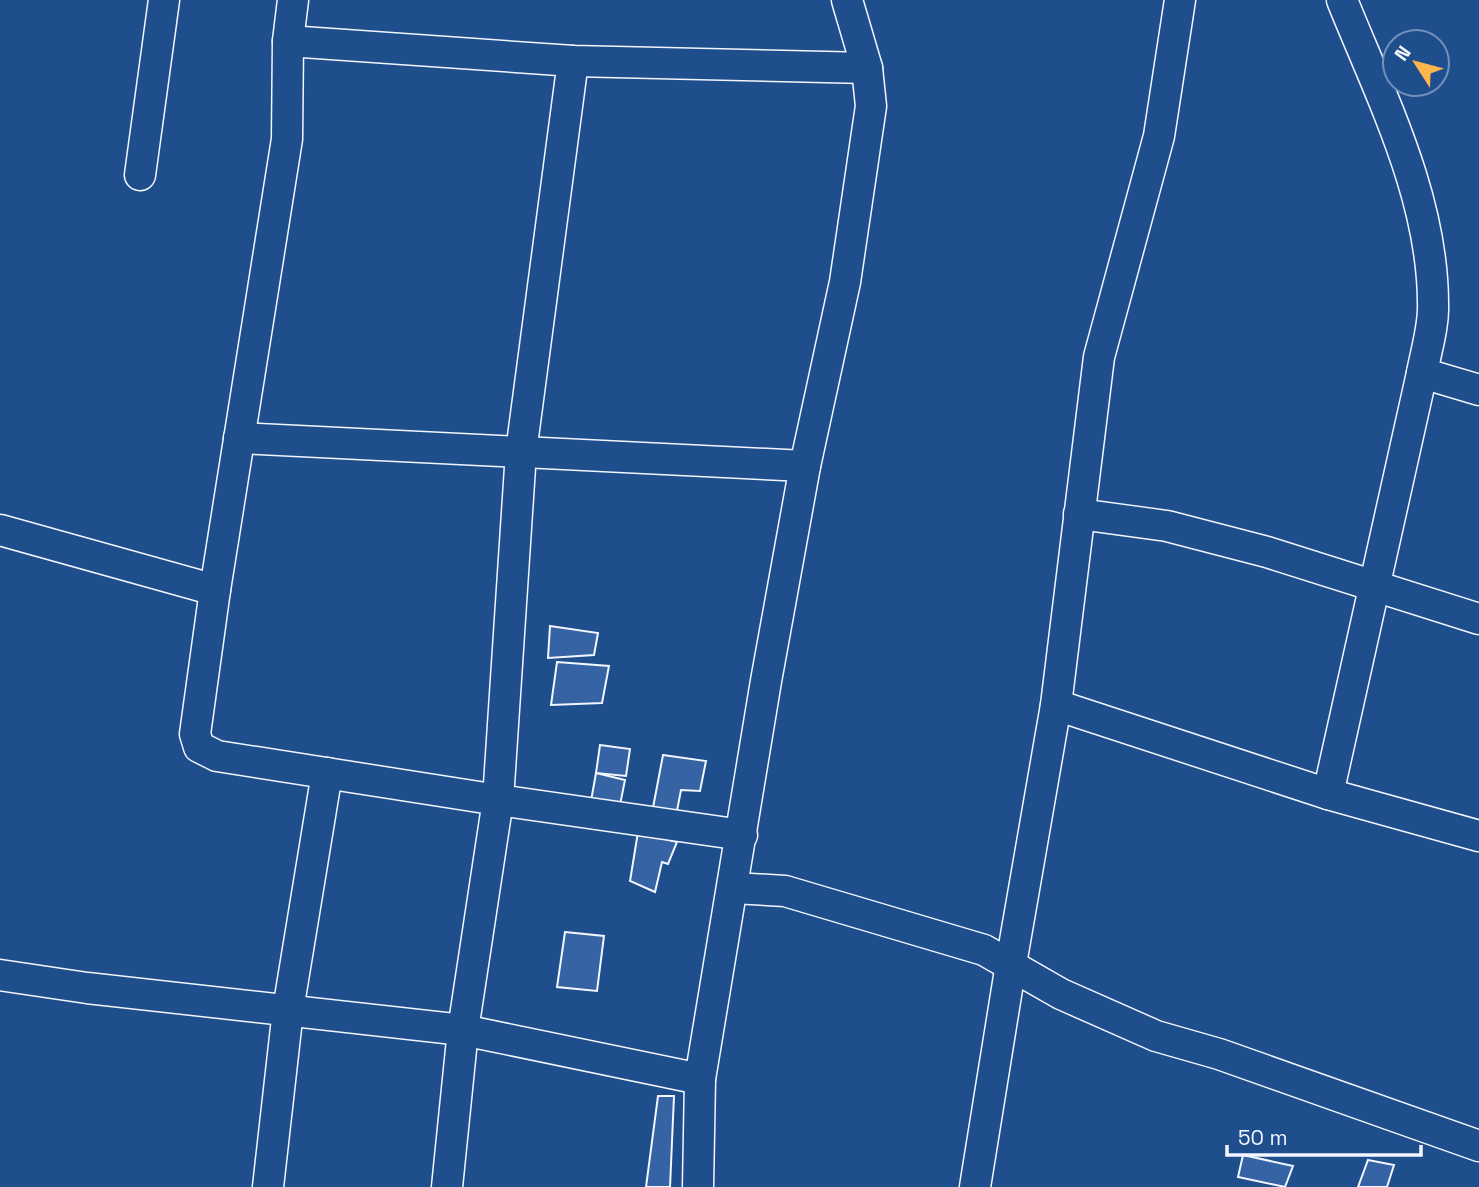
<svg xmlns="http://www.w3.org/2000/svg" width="1479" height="1187" viewBox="0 0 1479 1187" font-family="'Space Grotesk',sans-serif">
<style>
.building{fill:#3563a3;stroke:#f2f6ff;stroke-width:2}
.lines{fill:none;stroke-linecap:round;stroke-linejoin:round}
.minor-casing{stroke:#f2f6ff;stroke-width:33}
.minor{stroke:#1f4e8c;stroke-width:30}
</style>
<rect width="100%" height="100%" fill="#1f4e8c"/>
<g class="building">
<path d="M550 626 598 633 594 655 548 658Z"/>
<path d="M557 662 609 666 602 703 551 705Z"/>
<path d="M600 745 630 749 626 776 596 773Z"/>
<path d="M663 755 706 761 700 791 681 790 676 816 652 813Z"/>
<path d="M596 773 625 780 620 805 591 801Z"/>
<path d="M638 832 677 842 668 864 662 862 655 892 630 881Z"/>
<path d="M565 932 604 936 597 991 557 987Z"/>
<path d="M658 1096H674L670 1187H646Z"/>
<path d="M1243 1155 1293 1166 1285 1187 1238 1177Z"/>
<path d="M1368 1160 1394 1165 1387 1187H1358Z"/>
</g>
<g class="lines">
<g class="minor-casing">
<g id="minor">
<path d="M293 0 288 41 287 139 215 590 195 734 199 747 217 756 498 800 742 835"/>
<path d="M288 41 573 61 867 68"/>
<path d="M140 175 164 0"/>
<path d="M1422 373 1479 390"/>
<path d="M239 438 805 466"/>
<path d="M1079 514 1167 526 1267 552 1479 619"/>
<path d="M0 530 215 590"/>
<path d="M1056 705 1328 794 1479 836"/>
<path d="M1328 794 1422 373C1426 351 1434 326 1433 304 1433 197 1381 97 1342 0"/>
<path d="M734 888 785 891 984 950 1061 994 1156 1036 1219 1054 1479 1146"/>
<path d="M0 975 87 988 463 1030 700 1079"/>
<path d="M268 1187 288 1010 327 773"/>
<path d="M447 1187 463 1030 498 800 521 452 573 61"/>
<path d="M698 1187 700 1079 766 681 805 466 845 282 871 106 867 68 847 0"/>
<path d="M975 1187 1011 964 1056 705 1099 357 1159 136 1180 0"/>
</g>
</g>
<use href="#minor" class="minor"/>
</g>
<g transform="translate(1416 63) rotate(306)"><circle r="33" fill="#1f4e8c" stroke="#7391ba" stroke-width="2"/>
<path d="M0-5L12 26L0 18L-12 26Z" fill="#ffb74d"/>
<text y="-10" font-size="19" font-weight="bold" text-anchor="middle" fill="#f2f6ff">N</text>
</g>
<path d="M1227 1145v10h194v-10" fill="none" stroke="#f2f6ff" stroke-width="3.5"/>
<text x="1238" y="1145" font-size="21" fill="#f2f6ff" stroke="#1f4e8c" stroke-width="5" paint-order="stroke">50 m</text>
</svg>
